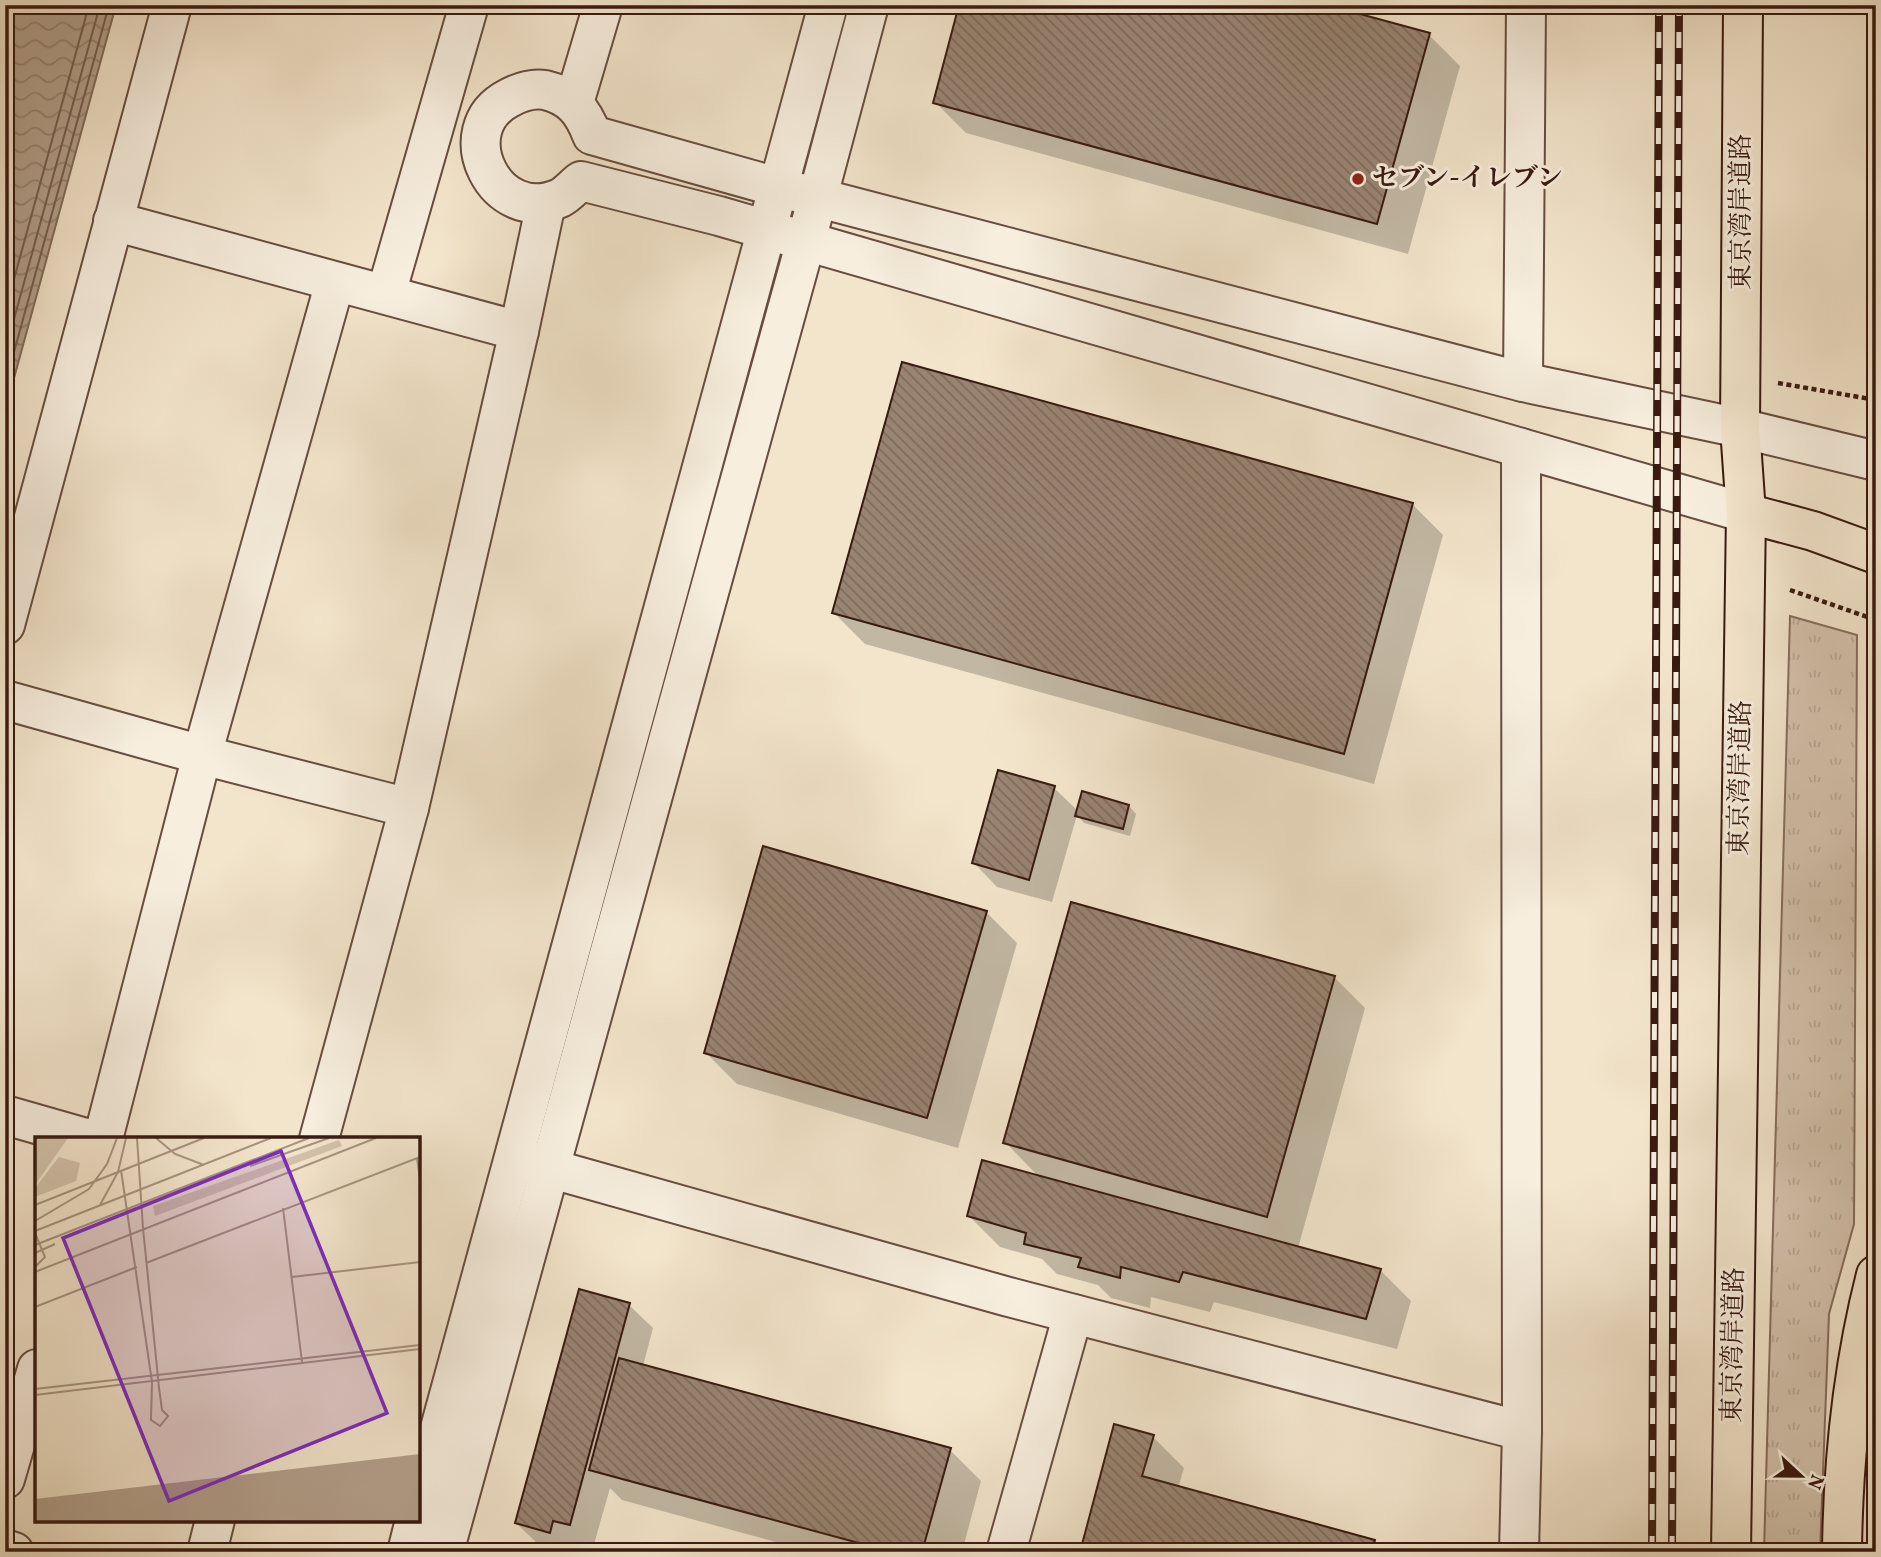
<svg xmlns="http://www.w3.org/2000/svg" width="1881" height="1557" viewBox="0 0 1881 1557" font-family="Vollkorn,'Noto Serif JP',serif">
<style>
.grass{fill:url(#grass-tufts);stroke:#866e5e;stroke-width:2}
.water{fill:url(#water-waves);stroke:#826a5a;stroke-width:2}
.shadow{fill:#0003}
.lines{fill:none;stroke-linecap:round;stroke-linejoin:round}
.shore{stroke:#765d4e;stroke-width:2}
.building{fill:url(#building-back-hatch);stroke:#381a10;stroke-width:2}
.minor-casing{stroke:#674d3f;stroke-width:42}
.major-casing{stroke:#381a10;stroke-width:42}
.highway-casing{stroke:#381a10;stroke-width:42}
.path{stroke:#381a10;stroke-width:4.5;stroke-dasharray:5 3.5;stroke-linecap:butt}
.minor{stroke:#f7eede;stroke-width:38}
.major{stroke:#f3e5cc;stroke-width:38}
.highway{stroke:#f3e5cc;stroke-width:38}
.rail-casing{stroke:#381a10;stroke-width:8}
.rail{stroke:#f7eede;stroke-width:5;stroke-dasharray:16;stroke-linecap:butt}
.poi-dot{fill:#8f2418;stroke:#f7eede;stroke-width:2.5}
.labels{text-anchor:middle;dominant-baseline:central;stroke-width:6;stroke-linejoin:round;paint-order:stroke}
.poi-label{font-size:26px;font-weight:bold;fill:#381a10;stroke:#f7eede;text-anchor:start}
.street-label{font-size:26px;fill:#381a10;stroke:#f7eede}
.inset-road{fill:none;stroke:#a89481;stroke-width:2}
.view{fill:#7b2cbf;fill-opacity:0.15;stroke:#7b2cbf;stroke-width:3.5}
.inset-edge{fill:none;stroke:#381a10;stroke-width:3.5}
</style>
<defs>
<pattern id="grass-tufts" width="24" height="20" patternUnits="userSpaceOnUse" patternTransform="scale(1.75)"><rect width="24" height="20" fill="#d3c2ac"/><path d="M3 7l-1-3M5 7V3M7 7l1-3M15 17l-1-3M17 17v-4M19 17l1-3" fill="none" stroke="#b6a693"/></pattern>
<pattern id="water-waves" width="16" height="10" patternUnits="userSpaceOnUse" patternTransform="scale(1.75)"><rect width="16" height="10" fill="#b3a08c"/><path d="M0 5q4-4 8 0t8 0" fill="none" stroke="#938271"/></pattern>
<pattern id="building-back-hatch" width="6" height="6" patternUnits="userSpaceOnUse" patternTransform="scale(1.75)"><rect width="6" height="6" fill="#998472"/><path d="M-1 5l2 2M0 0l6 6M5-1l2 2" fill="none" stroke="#7e6b5c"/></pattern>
</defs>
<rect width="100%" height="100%" fill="#f3e5cc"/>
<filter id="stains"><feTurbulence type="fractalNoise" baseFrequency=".00286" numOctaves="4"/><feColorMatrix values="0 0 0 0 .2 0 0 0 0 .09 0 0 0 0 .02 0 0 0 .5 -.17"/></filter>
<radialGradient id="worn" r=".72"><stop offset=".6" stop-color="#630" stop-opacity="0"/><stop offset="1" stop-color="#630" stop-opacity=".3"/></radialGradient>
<path class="grass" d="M1790 616 1857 635 1854 1224 1829 1314 1820 1552H1764Z"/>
<path class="water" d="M5 5H116L5 411Z"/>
<g class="shadow">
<path d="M1429 35 1460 66 1408 254 966 133 935 102Z"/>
<path d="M1412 504 1443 535 1374 784 865 644 834 613Z"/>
<path d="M1054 788 1078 811 1129 806 1136 814 1130 836 1084 823 1077 815 1052 902 997 887 974 863Z"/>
<path d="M986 912 1017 943 958 1148 737 1084 706 1053Z"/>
<path d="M1334 977 1365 1008 1298 1248 1380 1270 1411 1301 1397 1349 1214 1302 1210 1312 1151 1297 1150 1308 1111 1298 1098 1285 1057 1274 1042 1259 1000 1247 969 1216 1040 1178 1005 1142Z"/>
<path d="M629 1305 653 1328 643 1366 950 1450 981 1481 962 1552H812L622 1500 610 1488 593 1548 577 1544 575 1552H560L540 1546 516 1523Z"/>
<path d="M1153 1437 1184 1468 1178 1488 1374 1541 1385 1552H1081Z"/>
</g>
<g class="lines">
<g class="shore">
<path d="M5 312 89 5"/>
<path d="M5 352 100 5"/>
<path d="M5 385 109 5"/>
</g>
</g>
<g class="building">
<path d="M959 5H1327L1430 33 1377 224 933 103Z"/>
<path d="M902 362 1413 503 1344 754 832 613Z"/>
<path d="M998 770 1055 786 1029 880 972 863Z"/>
<path d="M1082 791 1129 805 1123 829 1075 816Z"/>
<path d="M763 846 987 911 927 1118 704 1053Z"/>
<path d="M1071 902 1335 976 1267 1217 1003 1143Z"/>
<path d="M982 1160 1381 1269 1366 1319 1183 1272 1179 1282 1121 1267 1120 1278 1078 1267 1081 1258 1024 1244 1026 1233 967 1216Z"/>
<path d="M579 1289 630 1303 570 1525 553 1521 550 1533 515 1523Z"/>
<path d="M619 1358 951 1448 922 1552H892L589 1470Z"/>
<path d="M1114 1424 1154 1435 1142 1476 1375 1540 1372 1552H1080Z"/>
</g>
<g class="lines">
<g class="minor-casing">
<g id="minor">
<path d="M574 103 603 5"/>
<path d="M113 221 519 331"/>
<path d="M386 294 469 5"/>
<path d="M1523 382 1526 5"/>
<path d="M1746 513 719 216 581 181C574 186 568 194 560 198 495 227 448 129 509 98 520 92 532 88 545 90 571 96 583 111 592 135L777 187 1523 382 1740 428 1876 461"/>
<path d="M5 625 172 5"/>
<path d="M5 700 202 755 409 808"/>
<path d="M5 1115 89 1139"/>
<path d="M103 1139 202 755 335 282"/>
<path d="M319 1139 409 808 519 331 546 203"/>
<path d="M527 1162 1005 1296 1522 1431"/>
<path d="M5 1479 37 1369"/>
<path d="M418 1509 828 5"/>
<path d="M5 1549 14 1552"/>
<path d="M207 1552 215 1520"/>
<path d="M407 1552 415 1520"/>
<path d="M444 1552 806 241 869 5"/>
<path d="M1006 1552 1073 1314"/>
<path d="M1519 1552 1522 1431 1521 448"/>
</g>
</g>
<g class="major-casing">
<path id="major" d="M1746 513 1813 531 1876 554"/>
</g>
<g class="highway-casing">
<g id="highway">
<path d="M1731 1552 1746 513 1740 428 1743 5"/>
<path d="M1842 1552C1843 1459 1853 1365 1876 1275"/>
</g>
</g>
<g class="path">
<path d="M1778 383 1876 400"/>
<path d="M1790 590 1876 620"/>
</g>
<use href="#minor" class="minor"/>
<use href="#major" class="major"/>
<use href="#highway" class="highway"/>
<g class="rail-casing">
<g id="rail">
<path d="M1652 1552 1659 5"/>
<path d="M1672 1552 1679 5"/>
</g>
</g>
<use href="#rail" class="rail"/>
</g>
<circle class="poi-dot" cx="1358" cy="179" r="7"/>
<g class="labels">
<g class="poi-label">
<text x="1372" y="179">セブン-イレブン</text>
</g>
<g class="street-label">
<text transform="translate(1742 212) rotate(-90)">東京湾岸道路</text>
<text transform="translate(1741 778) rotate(-89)">東京湾岸道路</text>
<text transform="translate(1734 1345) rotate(-89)">東京湾岸道路</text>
</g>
</g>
<g transform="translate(35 1137)">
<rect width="385" height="385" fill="#f3e5cc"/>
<path d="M304 3 307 9 120 79 118 69Z" fill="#d3c2ac"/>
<path d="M0 1H33L0 48ZM24 20 45 26 41 44 0 60V51Z" fill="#d3c2ac"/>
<path d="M385 317V384H0V362Z" fill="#b3a08c"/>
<path class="inset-road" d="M102 1 108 91M121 1 140 17 169 28M382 21 385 42M215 29 294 1M86 33 117 245 116 283 125 289 133 279 127 273 124 251 108 91M0 68 169 1M65 68 83 35 91 1M248 71 267 225M0 84 54 52 72 27 82 1M0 94 236 1M0 96 10 120 0 130M0 108 274 1M0 116 20 107M111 126 385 20M0 135 341 1M257 140 385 125M0 170 102 130M0 252 385 208M0 258 385 212"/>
<path class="view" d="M246 14 352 276 134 364 28 101Z"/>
<rect width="385" height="385" class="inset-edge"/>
</g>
<rect width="1881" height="1557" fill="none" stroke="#f3e5cc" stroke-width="28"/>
<rect x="7" y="7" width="1867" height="1543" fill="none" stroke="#381a10" stroke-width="3.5"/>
<rect x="14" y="14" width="1853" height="1529" fill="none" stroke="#381a10" stroke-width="2"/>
<g transform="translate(1801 1476) rotate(112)" stroke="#f7eede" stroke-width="5" paint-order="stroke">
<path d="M0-5L12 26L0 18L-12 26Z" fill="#381a10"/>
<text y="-10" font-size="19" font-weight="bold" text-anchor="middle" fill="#381a10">N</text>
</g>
<rect width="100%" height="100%" filter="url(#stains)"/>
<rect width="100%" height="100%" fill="url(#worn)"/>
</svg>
